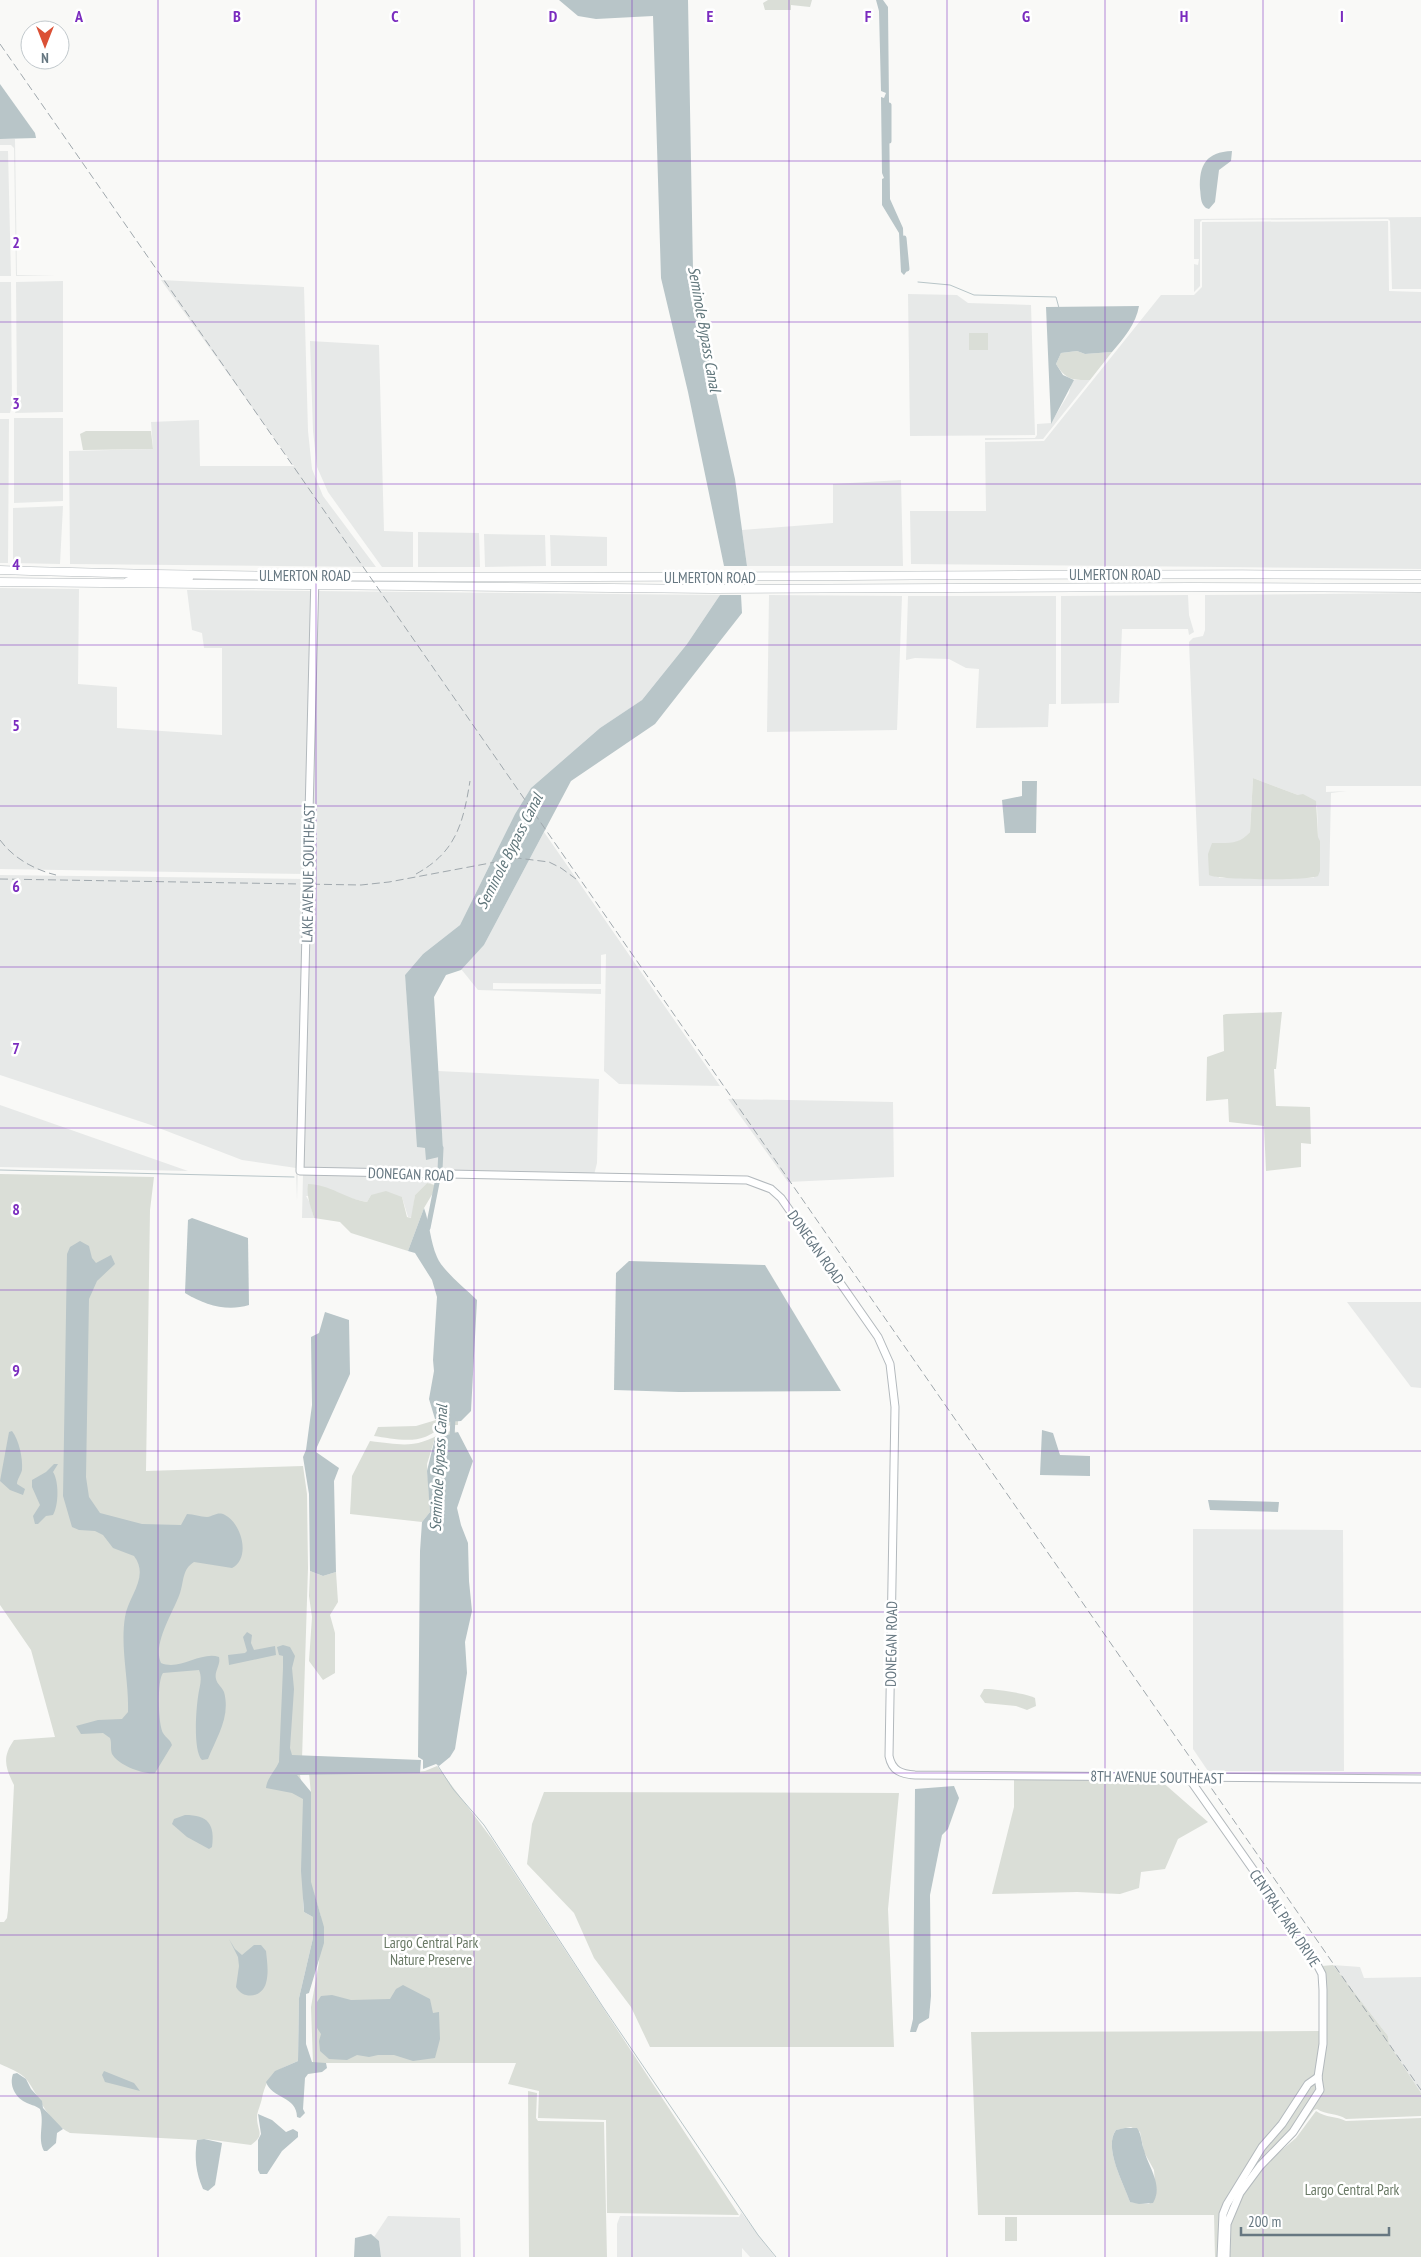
<svg xmlns="http://www.w3.org/2000/svg" width="1421" height="2257" viewBox="0 0 1421 2257" font-family="'PT Sans Narrow',sans-serif">
<style>
.built{fill:#e7e9e8;fill-rule:evenodd}
.green{fill:#daded7;fill-rule:evenodd}
.water{fill:#b8c5c8}
.lines{fill:none;stroke-linecap:round;stroke-linejoin:round}
.stream{stroke:#b8c5c8;stroke-width:1}
.canal{stroke:#b8c5c8;stroke-width:5}
.secondary-casing{stroke:#b3b9bd;stroke-width:9}
.primary-casing{stroke:#b2b8bb;stroke-width:9}
.secondary{stroke:#fff;stroke-width:7}
.primary{stroke:#fff;stroke-width:8}
.rail{stroke:#a0a8ad;stroke-width:1;stroke-dasharray:8 4;stroke-linecap:butt}
.grid{fill:none;stroke:#7b2cbf;stroke-width:1;stroke-opacity:0.55}
.labels{text-anchor:middle;dominant-baseline:central;stroke-width:5;stroke-linejoin:round;paint-order:stroke}
.street-label{font-size:15px;fill:#667781;stroke:#fff}
.park-label{font-size:15px;fill:#697965;stroke:#fff}
.water-label{font-size:16px;font-style:italic;fill:#60767b;stroke:#fff}
.grid-label{font-size:16px;text-anchor:middle;font-weight:bold;fill:#7b2cbf;stroke:#fff;stroke-width:5;stroke-linejoin:round;paint-order:stroke}
</style>
<rect width="100%" height="100%" fill="#f9f9f7"/>
<g class="built">
<path d="M0 139H15L17 275 56 276H16L14 148 11 145H0Z"/>
<path d="M0 151H8L11 276H0Z"/>
<path d="M1421 217V289H1392L1390 221 1388 219 1202 220 1200 222V286L1194 292V264L1198 265 1199 259H1194V219Z"/>
<path d="M1388 221 1389 291 1421 292V569L911 564 910 511H986L985 442 1044 441 1161 295H1194L1202 287V222Z"/>
<path d="M161 280 304 287 308 431 312 469 323 496 376 567 70 564 69 451 153 449 151 422 199 420 200 466H294Z"/>
<path d="M63 281V412L15 413 17 405 16 282Z"/>
<path d="M0 282H11L12 405 10 413H0Z"/>
<path d="M908 294 957 295 968 303 1031 305 1035 435 910 436Z"/>
<path d="M310 341 379 345 384 531 413 532V567H382L328 492 317 467 313 431Z"/>
<path d="M1072 380H1090L1043 439 985 440V438H1035L1037 435V424L1051 423 1069 393Z"/>
<path d="M14 418H63V501L14 503Z"/>
<path d="M0 419H9L8 563H0Z"/>
<path d="M901 480 903 566H747L742 530 833 523V484Z"/>
<path d="M63 506 60 564 13 563V508Z"/>
<path d="M418 532 479 533 480 567H418Z"/>
<path d="M484 534 545 535 546 566 485 567Z"/>
<path d="M550 535 607 537V566H551Z"/>
<path d="M0 588 79 589 78 684 117 687V728L222 735V648H204L202 633 192 630 187 590 312 591 305 874 0 869Z"/>
<path d="M317 591 720 595 687 644 642 700 600 728 531 788 515 814 460 925 423 954 405 975 418 1147 443 1149 438 1071 599 1079 597 1163 594 1175 303 1168Z"/>
<path d="M1421 593V786H1326V792L1347 791 1331 793 1329 886H1199L1189 642 1193 638 1203 636 1205 630V595ZM1253 778 1298 795 1317 806 1318 837 1314 878H1219L1212 843H1235L1244 839 1250 832Z"/>
<path d="M769 595 902 596 897 730 767 732Z"/>
<path d="M1188 595 1189 615 1194 632 1189 635 1188 629H1122L1119 703 1061 704V596Z"/>
<path d="M908 596H1056V704H1049L1048 727 976 728 979 669 966 668 949 659 915 658 906 660Z"/>
<path d="M544 832 720 1086 619 1084 604 1071 606 954 601 955V984L493 983V989H601V994L478 990 461 969 484 945Z"/>
<path d="M0 875 305 879 297 1201 296 1168 242 1160 151 1125 0 1075Z"/>
<path d="M728 1099 893 1102 894 1177 788 1182Z"/>
<path d="M0 1105 188 1171 0 1167Z"/>
<path d="M303 1174 442 1178 430 1184 427 1183 415 1195 412 1218 408 1217 402 1197 371 1195 367 1202 345 1197 306 1196 310 1203 314 1218H302Z"/>
<path d="M1347 1302H1421V1388L1411 1387Z"/>
<path d="M1193 1529 1343 1530 1344 1771H1208L1193 1749Z"/>
<path d="M1333 1965 1360 1967 1364 1978 1421 1977V2093L1389 2044 1388 2036Z"/>
<path d="M738 2208 775 2257H750L742 2248V2257H617V2224L620 2216 739 2217 741 2213Z"/>
<path d="M388 2216 460 2218 461 2257H381L379 2241 374 2237Z"/>
</g>
<g class="green">
<path d="M768 0H812L810 7 791 5V10H765L763 3Z"/>
<rect x="969" y="333" width="19" height="17"/>
<path d="M1077 351 1085 354 1112 352 1090 380C1072 380 1066 380 1056 364L1061 353Z"/>
<path d="M86 431H151L153 449 83 450 80 434Z"/>
<path d="M1253 778 1298 795 1303 794 1316 801 1318 837 1320 841V871L1318 876C1308 881 1217 880 1209 875L1208 854 1212 843C1227 843 1239 845 1250 832Z"/>
<path d="M1282 1012 1276 1069H1274L1276 1106 1310 1107 1311 1144 1301 1143V1167L1266 1171 1264 1126 1229 1122 1228 1099 1206 1101 1207 1057 1224 1051 1223 1015 1226 1014Z"/>
<path d="M0 1174 154 1177 150 1210 146 1471 303 1466 307 1494 308 1568 302 1759 300 1775 304 1804 303 1903 304 1912 313 1917V1938L299 1998 298 2061C275 2071 268 2073 262 2098 261 2104 257 2112 257 2117 257 2132 266 2134 251 2145L205 2139 197 2140 70 2133C48 2122 40 2098 27 2080 21 2072 8 2068 0 2064V1922H4L7 1918 8 1910 14 1785C5 1767 2 1757 14 1740L55 1737 31 1650 0 1605Z"/>
<path d="M427 1183 435 1185 433 1193 424 1208 408 1251 351 1233 340 1222 314 1218C311 1206 306 1197 308 1184 329 1184 346 1199 367 1202L371 1195 386 1191 402 1197 407 1217 411 1218 415 1195Z"/>
<path d="M436 1420 449 1422 458 1421V1425C441 1425 439 1431 425 1437 410 1443 389 1438 374 1436L378 1427 416 1426Z"/>
<path d="M445 1431 458 1432 435 1438 427 1464 430 1512 422 1522 350 1514 352 1476 370 1441C403 1445 416 1449 445 1431Z"/>
<path d="M310 1571 323 1576 336 1572 338 1602 330 1615 335 1633V1673L323 1680 309 1661 312 1617 309 1596Z"/>
<path d="M984 1689C991 1688 1030 1694 1035 1698L1036 1706 1027 1710 1016 1706 985 1703 980 1696Z"/>
<path d="M437 1766 492 1839 739 2215 607 2213 606 2120 538 2118 539 2091 508 2084 516 2063H313L311 2007 319 1962 321 1917 310 1881 311 1794 309 1773 415 1772 425 1771Z"/>
<path d="M1014 1779 1160 1780 1208 1822 1178 1839 1165 1869 1141 1872 1139 1888 1120 1894 1077 1892 992 1894 1014 1807Z"/>
<path d="M544 1792 899 1793 888 1909 894 2047H650L631 2007 594 1958 574 1913 527 1864 532 1824Z"/>
<path d="M1333 1965 1388 2036 1389 2044 1421 2093V2116L1346 2119C1337 2113 1326 2115 1317 2109L1314 2110 1295 2136 1287 2143C1295 2131 1309 2118 1314 2105 1329 2062 1325 2017 1324 1973L1322 1966Z"/>
<path d="M1321 2031 1316 2075 1306 2083 1219 2221 1218 2257H1215L1214 2215H978L971 2032ZM1131 2127 1140 2132 1144 2152 1154 2170 1156 2196 1149 2204 1130 2202C1124 2184 1103 2147 1116 2130Z"/>
<path d="M1316 2082 1317 2089 1291 2130 1238 2191 1226 2215 1230 2205 1264 2149 1310 2087Z"/>
<path d="M528 2091 537 2093 536 2118 538 2121 604 2122 607 2257H529Z"/>
<path d="M1316 2111C1326 2118 1336 2116 1346 2121L1421 2118V2257H1230L1231 2222 1234 2209 1252 2179 1265 2164 1296 2138Z"/>
<rect x="1005" y="2217" width="12" height="24"/>
</g>
<g class="water">
<path d="M559 0H688L693 270 703 334 735 479 747 566H724L688 392 661 278 653 16 596 19 578 16Z"/>
<path d="M872 0H883L888 7 890 199 903 228 904 261 909 268 904 275 901 272 899 233 882 205V179L884 178 882 173 881 97 884 98 886 93 881 91 879 11 876 0Z"/>
<path d="M0 84 35 133 36 138 0 139Z"/>
<path d="M1232 151 1231 161 1219 170 1215 202 1209 209 1206 208C1200 203 1201 196 1200 189 1199 165 1206 152 1232 151Z"/>
<path d="M1139 306C1136 324 1124 338 1112 352L1085 354 1077 351 1061 353 1056 364 1063 375 1074 380 1051 424 1046 307Z"/>
<path d="M720 595H741L742 613 655 724 571 781 484 945 461 970 446 975 434 997 443 1149 439 1157 426 1160 425 1148 417 1147 405 975 423 954 460 925 515 814 531 788 600 728 642 700 687 644Z"/>
<path d="M1022 781H1037L1036 833H1005L1002 800 1022 796Z"/>
<path d="M424 1208C430 1224 430 1241 437 1257 442 1270 466 1289 477 1300L471 1411 461 1421 449 1422 435 1419 429 1399 434 1371 433 1360 437 1297 432 1280 415 1253 408 1251Z"/>
<path d="M192 1218 248 1238 249 1305C227 1312 205 1305 185 1293L188 1220Z"/>
<path d="M80 1241 89 1246 92 1258 96 1263 111 1255 115 1264 97 1281 89 1299 86 1477 89 1497 100 1513 142 1524 181 1525 187 1514C194 1514 200 1517 207 1517 214 1516 218 1511 225 1515 242 1524 251 1558 232 1568L194 1562C182 1569 184 1582 180 1593 174 1611 152 1644 161 1663 180 1671 201 1651 219 1657 221 1665 214 1671 216 1679 217 1684 222 1687 224 1692 231 1717 216 1738 208 1759L202 1760C193 1751 196 1710 198 1697 199 1687 203 1680 199 1670L163 1673C157 1680 158 1725 163 1733 166 1738 170 1739 172 1745L155 1773C144 1775 118 1765 112 1754 110 1749 112 1743 110 1738L103 1733 81 1734 76 1726 98 1720 122 1719 128 1712C129 1680 120 1648 125 1617 128 1596 150 1577 134 1556L113 1548 103 1535 95 1531 79 1530 72 1527 63 1496 67 1254 70 1247Z"/>
<path d="M629 1261 765 1265 841 1391 679 1392 614 1390 616 1273Z"/>
<path d="M325 1312 349 1320 350 1374 317 1447 316 1452 339 1468 334 1481 336 1572 323 1576 310 1571 309 1494 303 1457 306 1450 312 1405 311 1337 319 1333Z"/>
<path d="M1042 1430 1053 1433 1060 1455 1090 1456V1476L1040 1475Z"/>
<path d="M12 1431C19 1440 23 1458 22 1470 21 1475 17 1479 17 1484L25 1489 23 1495 10 1490 0 1481 9 1432Z"/>
<path d="M458 1432 473 1461 457 1508 461 1525 468 1543 469 1581 472 1611 465 1642 467 1673 455 1749 450 1757 439 1766 436 1764 423 1769V1760L418 1757 420 1551 422 1522 430 1512 427 1471 435 1438Z"/>
<path d="M54 1464H58L53 1472C59 1481 59 1505 53 1515L46 1516 38 1524H35L33 1516 40 1505 32 1487V1480L46 1472Z"/>
<path d="M1208 1500 1279 1502 1278 1512 1210 1510Z"/>
<path d="M247 1632 252 1635 251 1643 254 1650 275 1646 276 1655 229 1665 228 1655 245 1653 247 1651 243 1637Z"/>
<path d="M283 1645 290 1647 295 1656 292 1668 294 1689 290 1748 292 1755 421 1760 420 1773 297 1775 311 1792V1882L324 1927V1943L309 1993 306 1994V2044L312 2062 326 2063 327 2068 322 2072 308 2074 305 2078 303 2109 305 2113 300 2118 297 2117C297 2096 272 2099 266 2082L275 2071 298 2061 299 1998 313 1938V1917L304 1912 301 1871 303 1799 292 1793 266 1788C267 1778 275 1771 279 1762L283 1668V1656L279 1655 277 1647Z"/>
<path d="M954 1786 959 1798 948 1829 942 1835 930 1895 931 1996 929 2018 919 2024 916 2032H910L913 2019 915 1789Z"/>
<path d="M185 1815C208 1815 215 1824 212 1847L209 1849 187 1837 172 1824 174 1819Z"/>
<path d="M229 1939 235 1949 242 1955 254 1945H261L266 1951C267 1961 269 1973 266 1983 262 1998 243 2000 236 1987L239 1966 238 1957Z"/>
<path d="M403 1985 430 1999 433 2013 439 2012 440 2039 435 2058 413 2061 394 2055H378L369 2057 357 2055 347 2060 329 2059 320 2051 319 2041 321 2034 317 2028V2002L321 1996 332 1995 351 2000 390 1999 396 1989Z"/>
<path d="M104 2071 134 2083 140 2091 105 2082 102 2075Z"/>
<path d="M17 2073 26 2079 31 2089 42 2101 43 2108 63 2129 57 2133 56 2143 47 2151H44C37 2138 45 2123 40 2109 35 2105 30 2105 25 2102 15 2097 9 2085 13 2074Z"/>
<path d="M258 2114 272 2120 286 2132 293 2129 298 2132V2137L282 2151 267 2174H260L258 2170V2140L261 2134Z"/>
<path d="M1125 2128H1137C1142 2135 1141 2142 1144 2150 1148 2166 1164 2186 1153 2203L1139 2204 1130 2202C1124 2184 1103 2147 1116 2130Z"/>
<path d="M204 2139 222 2143 215 2185 208 2191 203 2189C196 2173 194 2158 197 2140Z"/>
<path d="M371 2234 379 2241 381 2257H354L355 2238Z"/>
</g>
<g class="lines">
<g class="stream">
<path d="M918 282 950 285 974 295 1056 297 1059 308"/>
<path d="M0 1170 294 1177"/>
<path d="M438 1766 453 1789 484 1825 603 2007 758 2235 776 2257"/>
</g>
<g class="canal">
<path d="M889 105V141"/>
<path d="M904 238 907 269"/>
<path d="M440 1170 441 1148"/>
<path d="M428 1228 438 1178"/>
<path d="M452 1438 453 1417"/>
</g>
<g class="secondary-casing">
<g id="secondary">
<path d="M315 575 300 1171 747 1180 771 1189 781 1198 878 1337 890 1364 895 1407 889 1756C892 1771 901 1774 915 1775L1421 1779"/>
<path d="M1188 1777 1309 1949 1322 1974 1323 1990V2044L1318 2077 1320 2090 1293 2132 1260 2166 1240 2193 1227 2224 1226 2257"/>
<path d="M1221 2257 1223 2214 1227 2204 1262 2147 1282 2124 1308 2084 1318 2077"/>
</g>
</g>
<g class="primary-casing">
<g id="primary">
<path d="M0 570C474 585 947 571 1421 575"/>
<path d="M0 582 714 589 1191 587 1421 588"/>
<path d="M127 582 136 578H189"/>
</g>
</g>
<use href="#secondary" class="secondary"/>
<use href="#primary" class="primary"/>
<g class="rail">
<path d="M0 44 1421 2090"/>
<path d="M0 840C13 858 35 870 56 875"/>
<path d="M416 874C456 852 463 824 470 781"/>
<path d="M0 879 361 885 389 882 517 858 549 862 561 868 576 879"/>
</g>
</g>
<path class="grid" d="M158 0V2257M316 0V2257M474 0V2257M632 0V2257M789 0V2257M947 0V2257M1105 0V2257M1263 0V2257M0 161H1421M0 322H1421M0 484H1421M0 645H1421M0 806H1421M0 967H1421M0 1128H1421M0 1290H1421M0 1451H1421M0 1612H1421M0 1773H1421M0 1935H1421M0 2096H1421"/>
<g class="labels">
<g class="street-label">
<text x="1115" y="574">ULMERTON ROAD</text>
<text x="305" y="575">ULMERTON ROAD</text>
<text x="710" y="577">ULMERTON ROAD</text>
<text transform="translate(308 873) rotate(-89)">LAKE AVENUE SOUTHEAST</text>
<text transform="translate(411 1174) rotate(2)">DONEGAN ROAD</text>
<text transform="translate(816 1247) rotate(55)">DONEGAN ROAD</text>
<text transform="translate(891 1644) rotate(-89)">DONEGAN ROAD</text>
<text transform="translate(1157 1777) rotate(1)">8TH AVENUE SOUTHEAST</text>
<text transform="translate(1285 1918) rotate(56)">CENTRAL PARK DRIVE</text>
</g>
<g class="park-label">
<text x="431" y="1942">Largo Central Park<tspan x="431" dy="17">Nature Preserve</tspan></text>
<text x="1352" y="2189">Largo Central Park</text>
</g>
<g class="water-label">
<text transform="translate(705 329) rotate(80)">Seminole Bypass Canal</text>
<text transform="translate(509 851) rotate(-63)">Seminole Bypass Canal</text>
<text transform="translate(438 1468) rotate(-87)">Seminole Bypass Canal</text>
</g>
</g>
<g class="grid-label">
<text x="79" y="22">A</text>
<text x="237" y="22">B</text>
<text x="395" y="22">C</text>
<text x="553" y="22">D</text>
<text x="710" y="22">E</text>
<text x="868" y="22">F</text>
<text x="1026" y="22">G</text>
<text x="1184" y="22">H</text>
<text x="1342" y="22">I</text>
<text x="16" y="248">2</text>
<text x="16" y="409">3</text>
<text x="16" y="570">4</text>
<text x="16" y="731">5</text>
<text x="16" y="892">6</text>
<text x="16" y="1054">7</text>
<text x="16" y="1215">8</text>
<text x="16" y="1376">9</text>
</g>
<g transform="translate(45 45) rotate(180)"><circle r="24" fill="#ffffff" stroke="#c2c9cd"/>
<path d="M0-4L9 19L0 12L-9 19Z" fill="#db5136"/>
<text y="-8" font-size="14" font-weight="bold" text-anchor="middle" fill="#667781">N</text>
</g>
<path d="M1241 2227v8h148v-8" fill="none" stroke="#667781" stroke-width="2.5"/>
<text x="1248" y="2227" font-size="15" fill="#667781" stroke="#ffffff" stroke-width="4" paint-order="stroke">200 m</text>
</svg>
